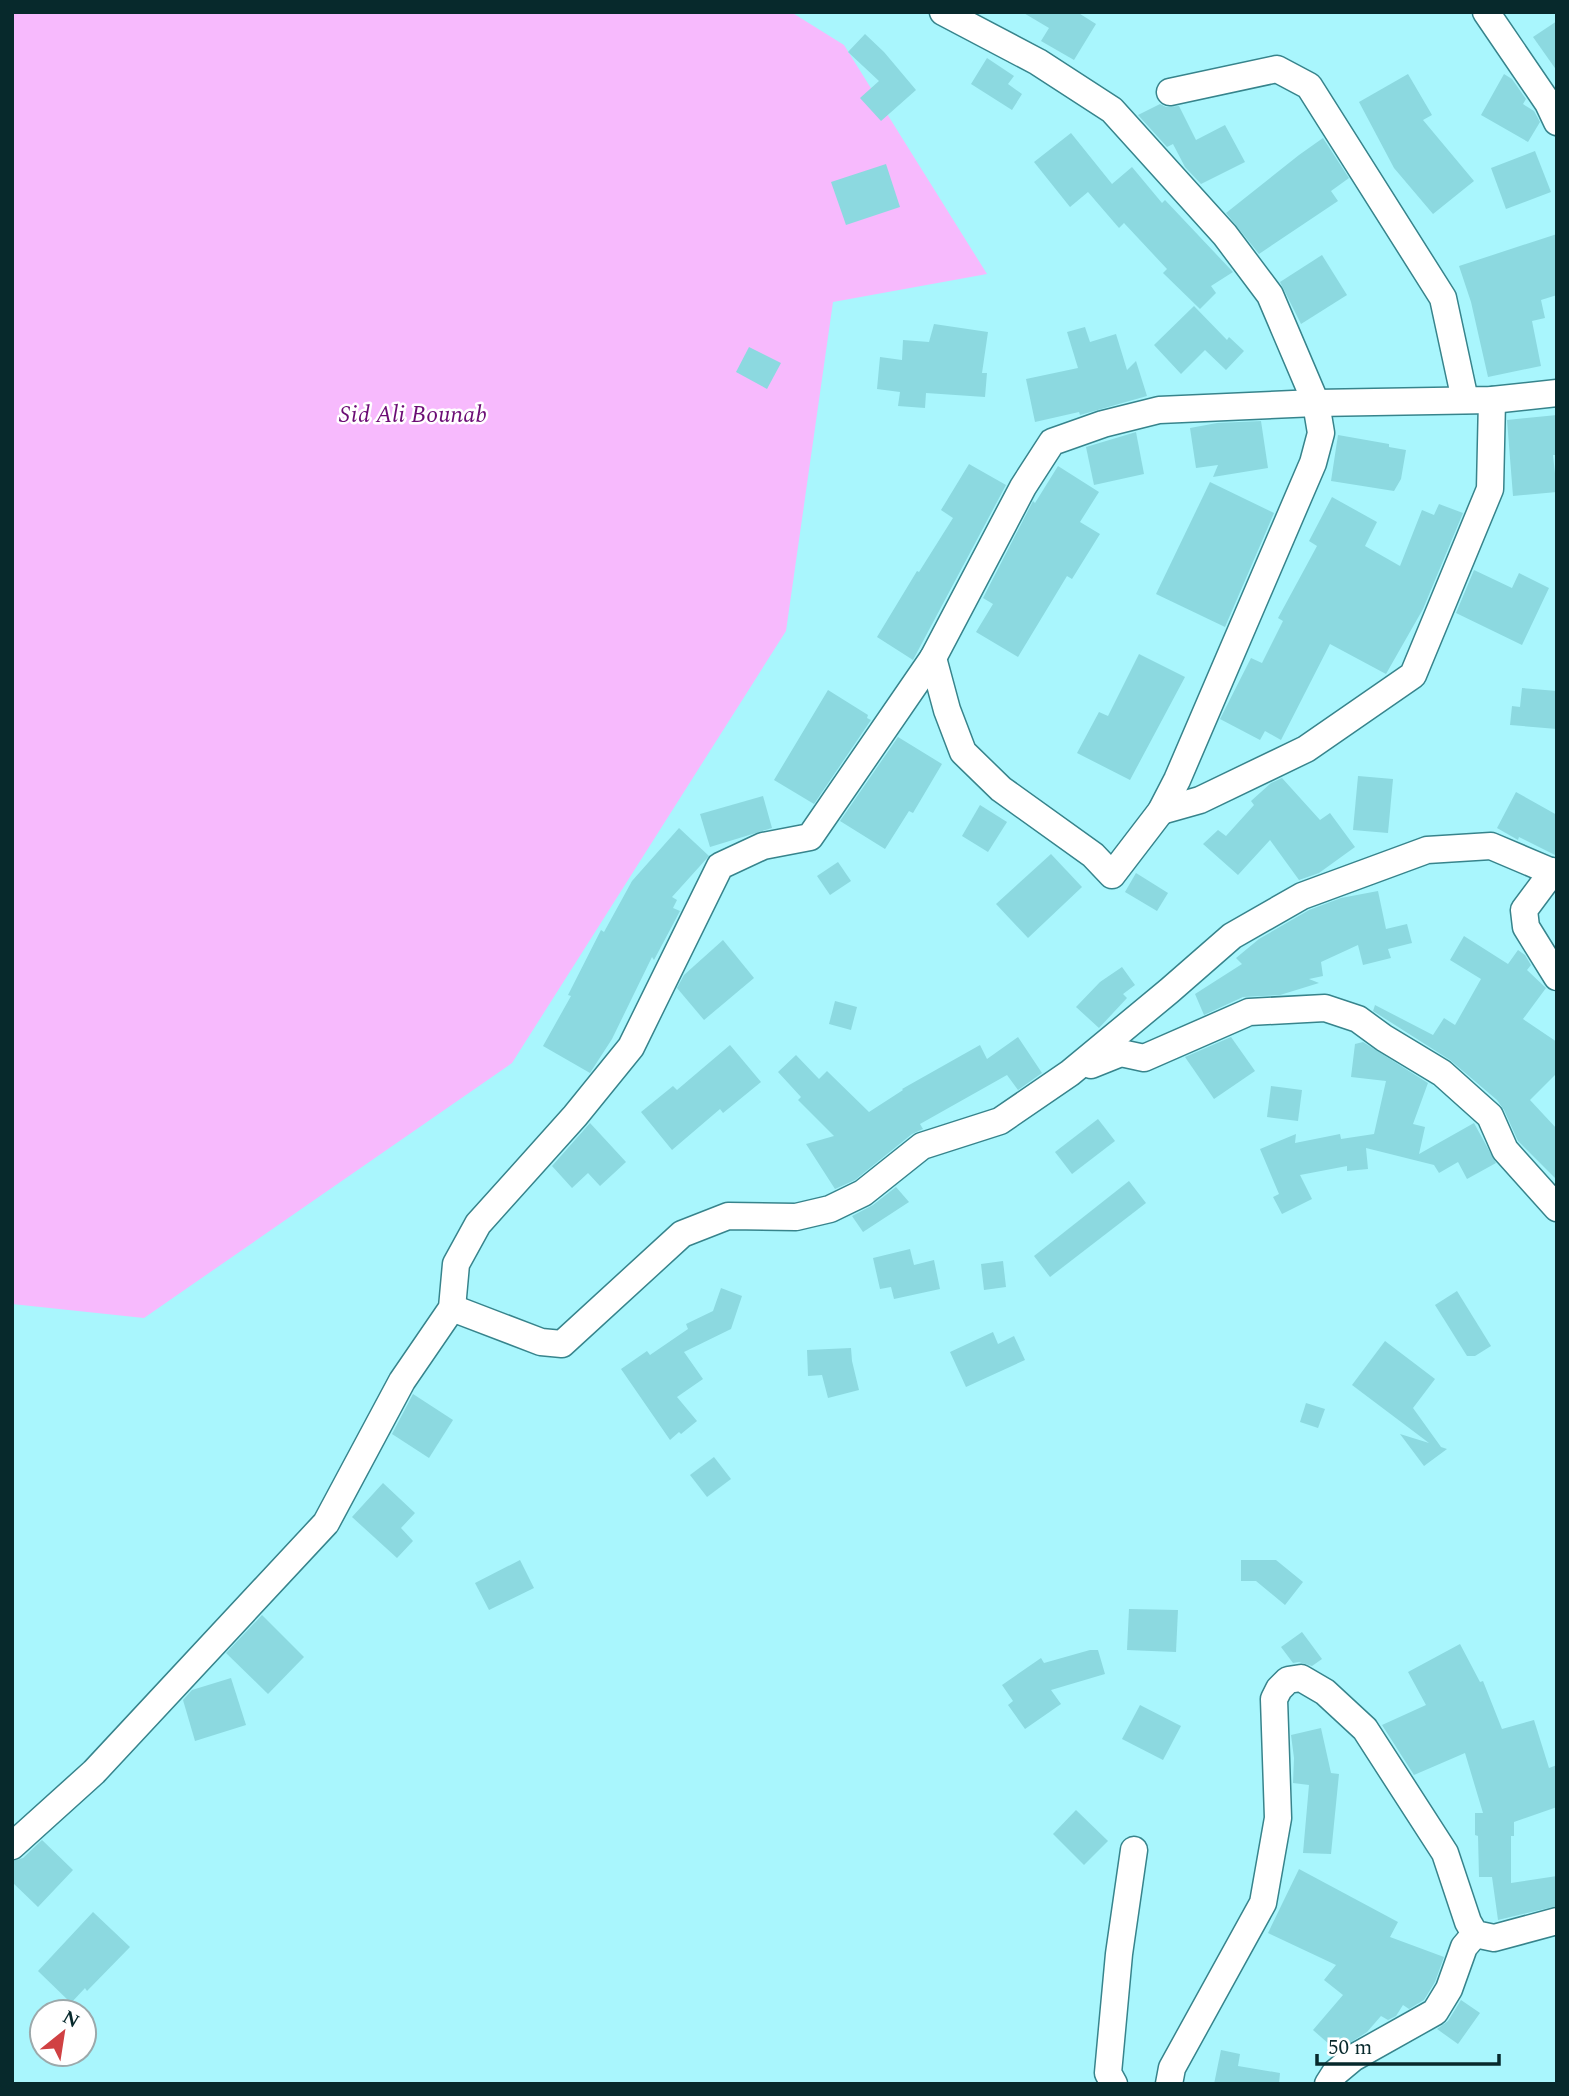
<svg xmlns="http://www.w3.org/2000/svg" width="1569" height="2096" viewBox="0 0 1569 2096" font-family="Spectral,serif">
<style>
.green{fill:#f7bafd}
.building{fill:#8cd9e0}
.lines{fill:none;stroke-linecap:round;stroke-linejoin:round}
.minor-casing{stroke:#37848c;stroke-width:29}
.minor{stroke:#fff;stroke-width:26}
.labels{text-anchor:middle;dominant-baseline:central;stroke-width:5;stroke-linejoin:round;paint-order:stroke}
.park-label{font-size:24px;font-style:italic;fill:#6c0d75;stroke:#fff}
</style>
<rect width="100%" height="100%" fill="#a9f6fd"/>
<path class="green" d="M12 12H791L844 45 987 274 833 302 786 631 512 1063 144 1318 12 1304Z"/>
<g class="building">
<path d="M1022 12H1077L1096 24 1074 60 1041 41 1049 28Z"/>
<path d="M1557 21V71L1533 37Z"/>
<path d="M865 34 884 52 916 90 881 121 860 98 879 81 848 52Z"/>
<path d="M987 58 1014 76 1008 84 1022 94 1012 110 971 84Z"/>
<path d="M1408 74 1432 115 1423 120 1474 181 1433 214 1394 168 1359 102Z"/>
<path d="M1504 74 1512 79 1526 99 1523 104 1534 111 1540 122 1528 142 1481 115Z"/>
<path d="M1160 104 1166 107 1179 106 1196 140 1225 125 1245 162 1201 184 1185 167 1173 144 1167 147 1138 115Z"/>
<path d="M1071 133 1112 184 1132 167 1162 203 1165 200 1233 272 1211 286 1216 293 1200 309 1163 273 1167 269 1124 223 1119 228 1088 192 1070 207 1034 162Z"/>
<path d="M1323 138 1349 178 1331 191 1338 201 1259 254 1226 213 1299 155Z"/>
<path d="M1535 151 1551 192 1506 209 1491 168Z"/>
<path d="M886 164 900 207 846 225 831 182Z"/>
<path d="M1557 234V295L1541 300 1545 318 1532 321 1541 366 1488 377 1471 302 1459 266Z"/>
<path d="M1322 255 1347 295 1301 324 1280 282Z"/>
<path d="M1194 306 1227 340 1229 337 1244 351 1226 370 1205 350 1181 374 1154 345Z"/>
<path d="M934 324 988 332 982 373H987L985 397 926 393 925 408 898 406 900 392 877 389 880 357 902 360 903 340 929 342Z"/>
<path d="M1085 327 1090 342 1116 334 1127 370 1136 361 1147 396 1080 415 1079 412 1035 422 1026 379 1078 368 1067 332Z"/>
<path d="M749 347 781 363 767 389 736 372Z"/>
<path d="M1557 415V455H1553L1557 492 1513 496 1507 420Z"/>
<path d="M1261 421 1268 468 1213 477 1218 465 1196 468 1190 428 1217 423Z"/>
<path d="M1136 432 1144 474 1094 485 1086 447Z"/>
<path d="M1338 435 1389 444V447L1406 450 1401 479 1394 491 1331 481Z"/>
<path d="M969 464 1006 485 913 660 877 637 917 571 919 572 953 518 941 510Z"/>
<path d="M1058 466 1099 492 1080 522 1100 534 1072 579 1067 576 1018 657 976 632 993 604 983 598 1033 501 1035 503Z"/>
<path d="M1210 482 1274 513 1225 627 1156 594Z"/>
<path d="M1332 497 1377 522 1365 546 1400 566 1422 510 1434 515 1439 504 1463 513 1423 609 1386 674 1330 644 1281 740 1265 731 1260 740 1220 719 1251 658 1262 663 1283 621 1278 618 1317 546 1309 541Z"/>
<path d="M1474 570 1512 588 1519 573 1549 588 1522 645 1456 613Z"/>
<path d="M1139 654 1185 677 1130 780 1077 753 1099 712 1108 716Z"/>
<path d="M1522 688 1557 691V729L1510 725 1512 706 1520 707Z"/>
<path d="M828 690 868 715 867 718 871 720 814 804 774 780Z"/>
<path d="M898 737 942 764 913 813 909 811 885 849 840 821Z"/>
<path d="M1358 776 1393 779 1388 833 1353 830Z"/>
<path d="M1282 778 1320 820 1330 813 1355 847 1319 873 1299 880 1270 840 1238 875 1203 844 1218 830 1226 836 1254 805 1251 801 1271 783Z"/>
<path d="M1516 792 1557 815V856L1519 837 1518 840 1497 828Z"/>
<path d="M763 796 772 828 710 847 700 814Z"/>
<path d="M980 805 1007 822 988 852 962 836Z"/>
<path d="M679 828 709 856 672 897 677 900 673 908 680 911 654 960 652 957 612 1039 590 1073 543 1046 571 996 568 995 601 930 604 932 632 881Z"/>
<path d="M1051 854 1082 887 1028 938 996 904Z"/>
<path d="M838 862 851 881 830 895 817 876Z"/>
<path d="M1136 873 1168 893 1157 911 1125 892Z"/>
<path d="M1378 891 1386 929 1407 924 1412 943 1388 949 1391 958 1363 965 1358 945 1321 962 1323 976 1309 979 1319 983 1280 995 1243 997 1204 1015 1195 994 1242 964 1236 958 1259 939 1309 910 1341 898Z"/>
<path d="M1464 936 1508 964 1518 950 1525 955 1531 965 1527 970 1546 988 1523 1019 1557 1042V1073L1530 1100 1557 1129V1180L1518 1141 1504 1110 1497 1100 1450 1060 1373 1011 1375 1005 1433 1035 1444 1018 1455 1025 1481 979 1450 960Z"/>
<path d="M723 940 754 978 704 1020 677 988 684 975Z"/>
<path d="M1122 967 1135 985 1123 994 1127 998 1099 1028 1076 1007 1100 982Z"/>
<path d="M835 1001 857 1007 851 1030 829 1024Z"/>
<path d="M1018 1037 1042 1073 1018 1090 1007 1075 920 1124 923 1129 912 1134 855 1180 835 1189 806 1144 834 1136 798 1100 801 1097 778 1072 796 1055 819 1079 827 1071 869 1112 903 1090 902 1089 980 1045 987 1059Z"/>
<path d="M1231 1037 1255 1071 1214 1099 1185 1057Z"/>
<path d="M1363 1042 1428 1083 1413 1124 1425 1127 1419 1154 1474 1123 1496 1163 1467 1179 1458 1162 1439 1173 1434 1165 1366 1148 1368 1169 1347 1171V1166L1300 1175 1312 1199 1282 1214 1273 1197 1279 1194 1260 1149 1296 1134 1295 1143 1340 1134 1341 1139 1374 1134 1386 1081 1351 1077 1355 1044Z"/>
<path d="M730 1045 761 1082 723 1113 720 1109 672 1150 641 1112 673 1086 677 1090Z"/>
<path d="M1271 1086 1302 1090 1298 1121 1267 1117Z"/>
<path d="M1098 1119 1115 1141 1072 1174 1055 1152Z"/>
<path d="M590 1123 626 1162 600 1186 588 1173 572 1188 552 1166Z"/>
<path d="M1129 1181 1146 1203 1050 1277 1034 1256Z"/>
<path d="M896 1187 909 1202 863 1232 852 1216 873 1205Z"/>
<path d="M910 1249 914 1265 934 1260 940 1289 894 1299 891 1287 880 1289 873 1258Z"/>
<path d="M1003 1261 1006 1287 984 1290 981 1264Z"/>
<path d="M721 1288 742 1296 731 1329 684 1352 703 1379 677 1397 697 1421 681 1434 679 1432 670 1440 621 1369 647 1351 650 1355 688 1329 686 1324 713 1311Z"/>
<path d="M1457 1291 1491 1346 1475 1356H1467L1435 1305Z"/>
<path d="M993 1332 998 1344 1014 1336 1025 1360 966 1387 950 1352Z"/>
<path d="M1385 1341 1435 1379 1413 1408 1441 1447 1447 1449 1424 1466 1400 1434 1429 1443 1352 1385Z"/>
<path d="M851 1348 852 1361 859 1390 828 1398 822 1375 808 1376 807 1350Z"/>
<path d="M413 1394 453 1420 429 1458 392 1434Z"/>
<path d="M1306 1403 1325 1409 1318 1428 1300 1422Z"/>
<path d="M714 1457 731 1479 707 1497 690 1475Z"/>
<path d="M383 1483 415 1513 401 1528 413 1541 397 1558 352 1517Z"/>
<path d="M520 1560 534 1588 489 1610 475 1583Z"/>
<path d="M1241 1560H1276L1303 1582 1285 1605 1256 1581H1241Z"/>
<path d="M1129 1609 1178 1610 1176 1652 1127 1650Z"/>
<path d="M262 1615 304 1657 268 1694 226 1653Z"/>
<path d="M1302 1632 1322 1659 1312 1666 1299 1662 1293 1663 1281 1647Z"/>
<path d="M1460 1644 1480 1682 1483 1681 1502 1729 1534 1720 1549 1768 1557 1765V1807L1514 1822V1836H1511V1883L1557 1876V1906L1498 1920 1492 1877H1479L1478 1836 1475 1835V1813H1483L1465 1753 1414 1775 1382 1725 1426 1705 1408 1672Z"/>
<path d="M1090 1650H1098L1105 1674 1051 1690 1061 1704 1025 1729 1008 1705 1013 1701 1002 1685 1041 1658 1044 1663Z"/>
<path d="M231 1678 246 1725 195 1741 183 1700 192 1690Z"/>
<path d="M1140 1705 1181 1726 1163 1760 1122 1739Z"/>
<path d="M1321 1728 1331 1773 1339 1774 1331 1854 1303 1853 1309 1785 1293 1783 1294 1758 1291 1735Z"/>
<path d="M1076 1810 1108 1841 1084 1865 1053 1834Z"/>
<path d="M42 1840 73 1870 38 1907 12 1882V1861L23 1858Z"/>
<path d="M1299 1869 1398 1922 1390 1937 1444 1957 1435 1982 1424 2000 1409 2009 1403 2005 1396 2016 1388 2020 1381 2016 1367 2032 1337 2051 1313 2030 1343 1995 1324 1980 1336 1965 1268 1933Z"/>
<path d="M93 1912 130 1947 87 1991 85 1988 71 2003 38 1971Z"/>
<path d="M1461 2000 1480 2013 1458 2044 1437 2029 1448 2021Z"/>
<path d="M1221 2050 1240 2054 1238 2066 1280 2073 1279 2084H1214Z"/>
</g>
<g class="lines">
<g class="minor-casing">
<g id="minor">
<path d="M1486 12 1548 103 1557 122"/>
<path d="M1170 92 1277 69 1309 86 1443 298 1465 400"/>
<path d="M933 658 947 710 963 752 1001 789 1093 855 1112 875 1161 811 1177 780 1313 463 1321 433 1316 403 1270 295 1225 235 1112 110 1038 62 943 12"/>
<path d="M1161 811 1200 800 1306 749 1413 675 1490 489 1492 400"/>
<path d="M1553 871 1524 910 1526 927 1557 977"/>
<path d="M1091 1065 1121 1053 1144 1058 1249 1012 1325 1008 1358 1019 1384 1038 1442 1073 1490 1116 1505 1150 1557 1208"/>
<path d="M452 1308 541 1342 562 1344 682 1234 728 1216 796 1217 830 1209 863 1193 922 1146 1000 1121 1070 1073 1169 991 1232 936 1302 896 1427 850 1491 846 1557 874"/>
<path d="M12 1846 94 1772 326 1523 402 1381 452 1308 456 1264 478 1224 575 1116 631 1047 720 866 763 846 810 837 933 658 1023 487 1052 442 1103 424 1159 410 1316 403 1492 400 1557 393"/>
<path d="M1114 2084 1108 2073 1119 1954 1134 1850"/>
<path d="M1169 2084 1172 2068 1263 1903 1278 1818 1274 1699 1279 1689 1288 1680 1301 1678 1325 1692 1365 1729 1445 1853 1468 1922 1475 1934 1494 1938 1557 1921"/>
<path d="M1328 2084 1335 2073 1353 2058 1435 2012 1449 1989 1464 1947 1475 1934"/>
</g>
</g>
<use href="#minor" class="minor"/>
</g>
<g class="labels">
<g class="park-label">
<text x="413" y="415">Sid Ali Bounab</text>
</g>
</g>
<rect width="1569" height="2096" fill="none" stroke="#07292c" stroke-width="28"/>
<g transform="translate(63 2033) rotate(30)"><circle r="33" fill="#ffffff" stroke="#9ca9ab" stroke-width="2"/>
<path d="M0-5L12 26L0 18L-12 26Z" fill="#d04143"/>
<text y="-10" font-size="19" font-weight="bold" text-anchor="middle" fill="#07292c">N</text>
</g>
<path d="M1317 2054v10h182v-10" fill="none" stroke="#07292c" stroke-width="3.5"/>
<text x="1328" y="2054" font-size="21" fill="#07292c" stroke="#ffffff" stroke-width="5" paint-order="stroke">50 m</text>
</svg>
